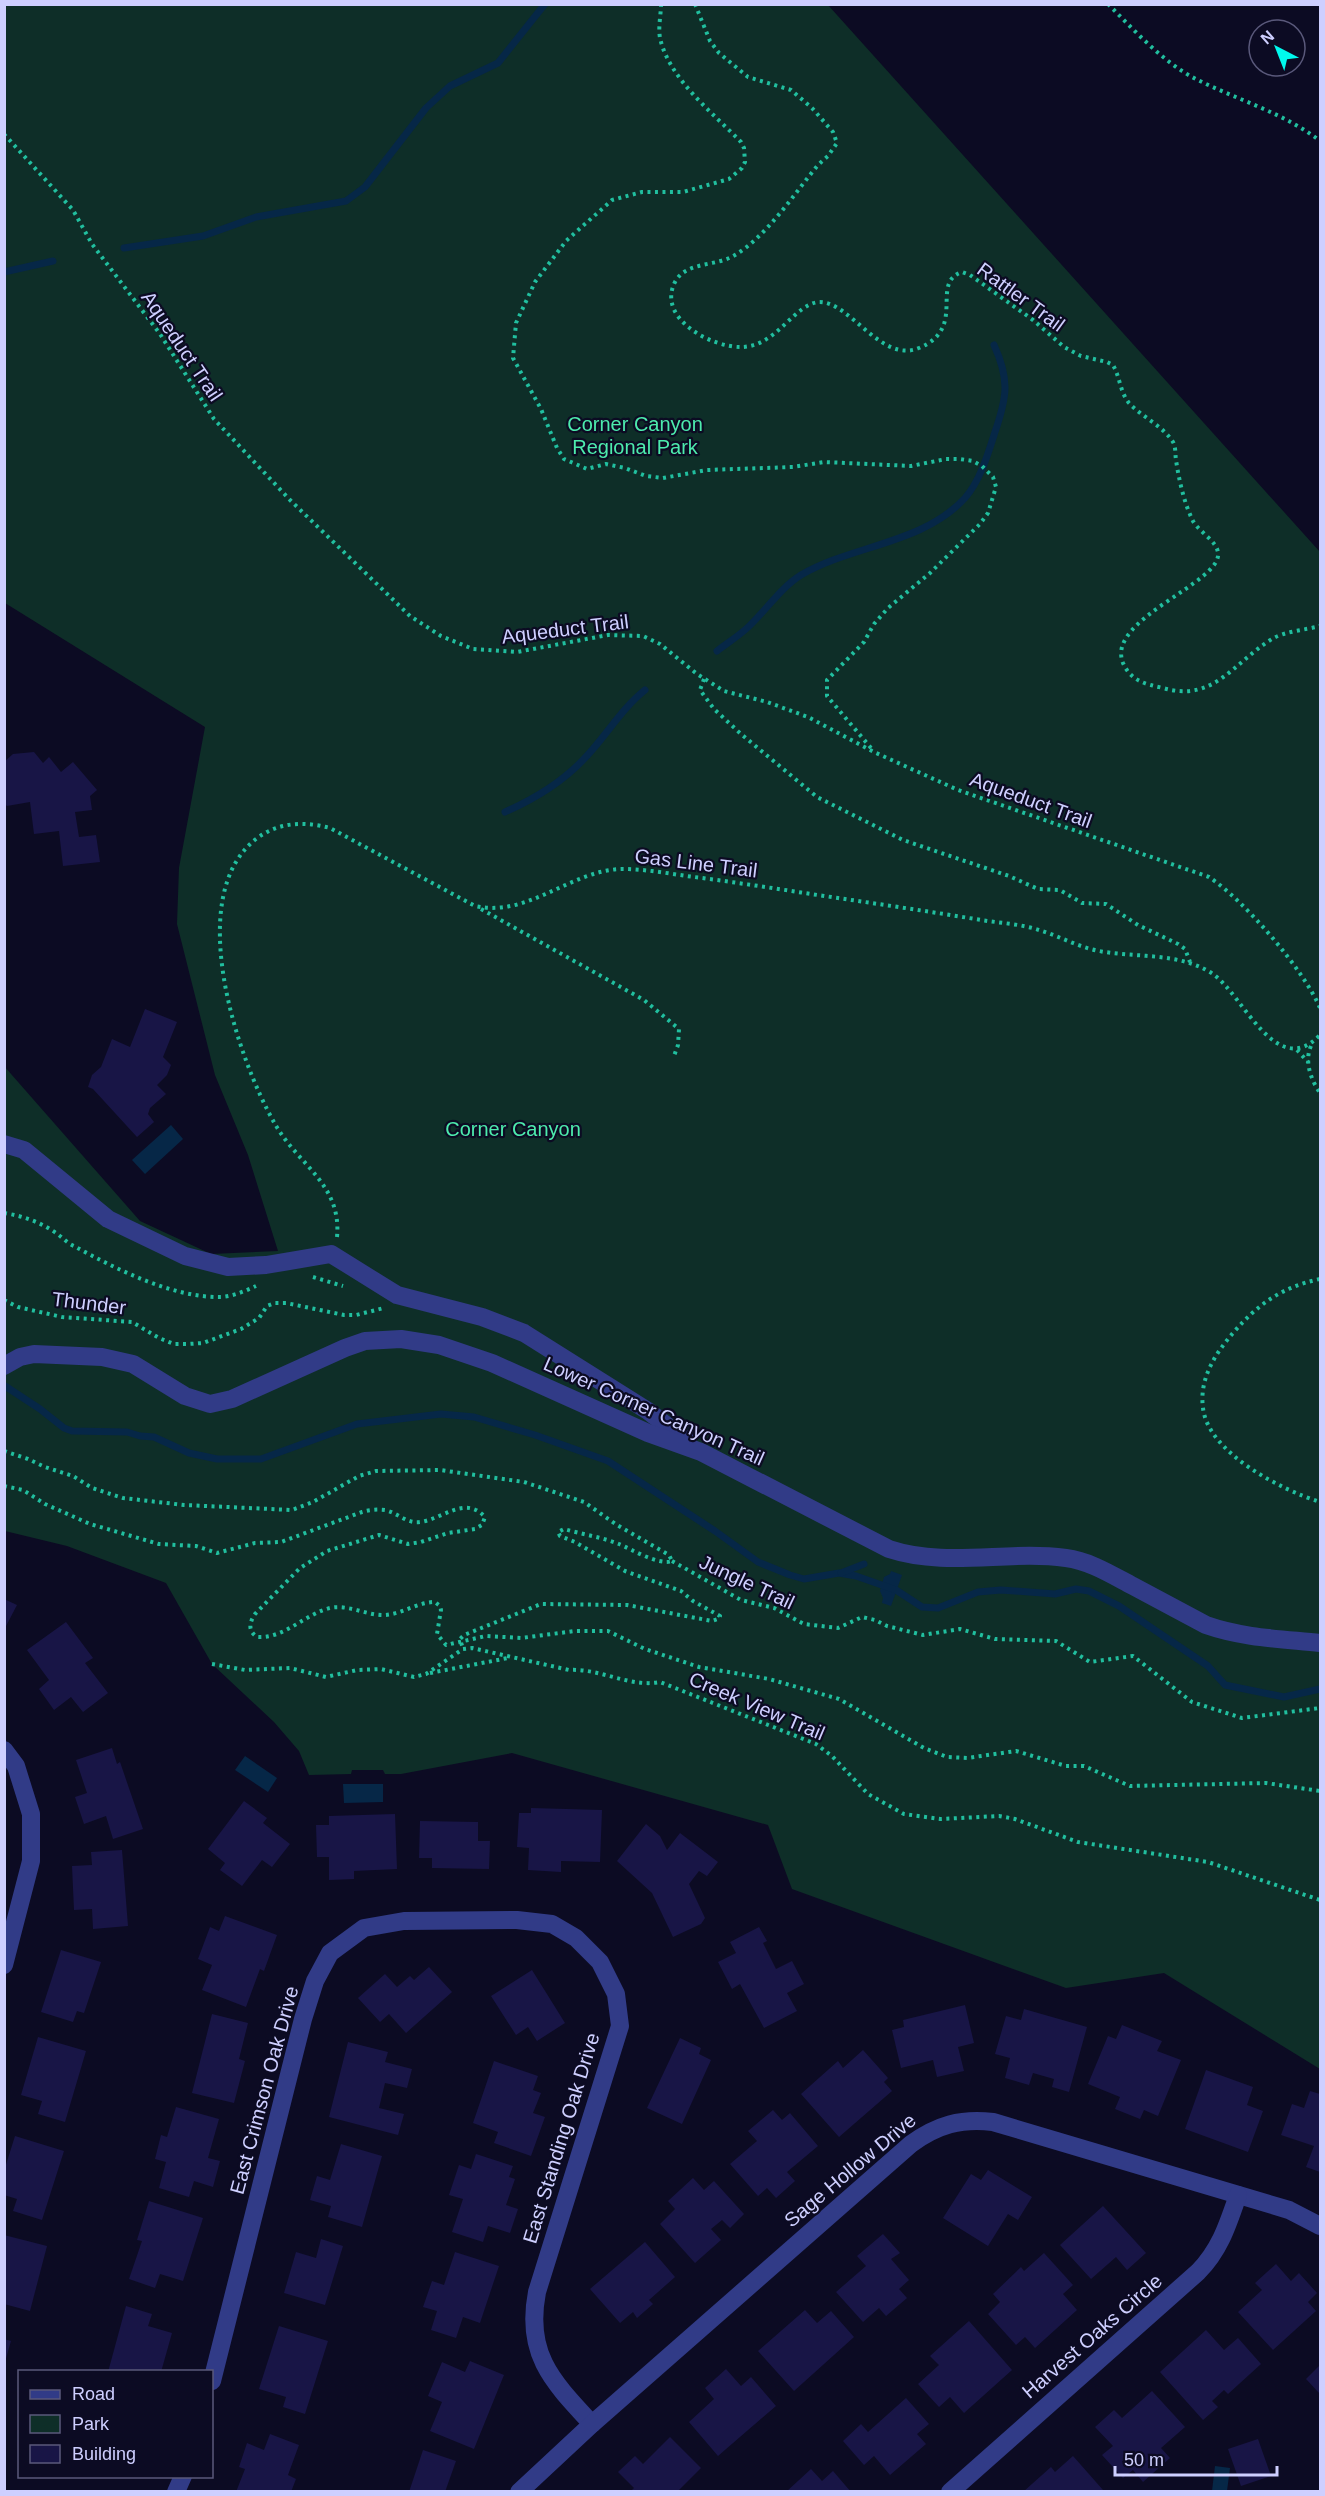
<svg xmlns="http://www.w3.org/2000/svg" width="1325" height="2496" viewBox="0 0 1325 2496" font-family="Arial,sans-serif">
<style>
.green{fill:#0e2e28}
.water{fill:#062747}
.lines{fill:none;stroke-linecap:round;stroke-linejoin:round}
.stream{stroke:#062747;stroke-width:7}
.building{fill:#181546}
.path{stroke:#21bf9f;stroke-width:4;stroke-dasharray:3 4.5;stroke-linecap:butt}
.minor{stroke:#313b87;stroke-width:18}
.labels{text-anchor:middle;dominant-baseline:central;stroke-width:4.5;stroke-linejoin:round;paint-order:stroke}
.street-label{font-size:20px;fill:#cecfff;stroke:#0c0b23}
.park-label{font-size:20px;fill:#4debad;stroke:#0c0b23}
</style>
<rect width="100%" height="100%" fill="#0c0b23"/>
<path class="green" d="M5 5H828L1320 552V2069L1164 1973 1066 1988 792 1889 768 1825 512 1753 401 1774H385L383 1770H352L351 1774 309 1775 299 1751 274 1722 212 1664 166 1583 67 1546 5 1531 4 1066 140 1221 211 1254 278 1251 248 1155 215 1075 177 924 179 868 205 727 5 603Z"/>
<g class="water">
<path d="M171 1125 183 1139 145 1174 132 1160Z"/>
<path d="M891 1571 902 1575 891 1606 882 1603 883 1598 880 1591 884 1577 890 1574Z"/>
<path d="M245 1756 277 1778 268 1792 235 1770Z"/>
<path d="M343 1784H383V1802L344 1803Z"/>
<path d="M1215 2466 1230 2468 1227 2491H1212Z"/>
</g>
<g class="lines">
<g class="stream">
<path d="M124 248 203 236 256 217 346 201 365 187 426 108 450 86 498 63 545 4"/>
<path d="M4 272 53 261"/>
<path d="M717 651C726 644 737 637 746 629 764 613 780 588 801 575 852 545 923 544 965 498 980 481 988 454 995 432 1007 397 1010 380 994 345"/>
<path d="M505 812C532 800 562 782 583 760 605 738 620 710 645 690"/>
<path d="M5 1386 40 1409 64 1428 72 1431 127 1432 140 1436 154 1437 189 1453 217 1459H261L357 1424 441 1414 474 1417 535 1435 608 1461 715 1531 758 1562 790 1575 804 1579 839 1573 856 1576 896 1590 922 1607 938 1608 978 1592 1001 1590 1055 1594 1076 1589 1089 1591 1119 1606 1208 1666 1225 1685 1284 1697 1320 1689"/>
<path d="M841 1573 864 1564"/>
</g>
</g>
<g class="building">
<path d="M34 752 43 763 49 757 61 772 73 762 97 790 90 796 92 810 75 812 79 837 96 835 100 862 63 866 59 831 34 834 30 802 7 806 4 803V762L13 754Z"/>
<path d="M145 1009 177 1022 163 1057 171 1065 167 1075 157 1085 166 1094 150 1108 148 1114 154 1122 137 1137 93 1089 88 1087 92 1075 101 1067 112 1039 130 1047Z"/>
<path d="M4 1599 17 1605 4 1630Z"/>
<path d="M66 1622 93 1658 85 1663 108 1693 83 1712 71 1697 54 1710 39 1689 49 1680 27 1650Z"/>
<path d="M112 1748 117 1764 120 1762 143 1829 113 1839 106 1816 84 1824 75 1797 87 1793 76 1760Z"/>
<path d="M244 1801 267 1818 263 1823 290 1844 272 1867 262 1860 242 1886 220 1870 225 1863 208 1849Z"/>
<path d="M531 1808 602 1810 600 1862 561 1861V1872L528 1870 529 1848 517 1847 519 1813H531Z"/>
<path d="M395 1814 397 1869 354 1871V1879L329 1880V1857H317L316 1825H329V1816Z"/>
<path d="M420 1821 478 1822V1841H490L489 1869 432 1868V1858H419Z"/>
<path d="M646 1824 660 1836 667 1850 680 1833 718 1862 707 1876 699 1871 689 1884 705 1918 701 1924 673 1937 652 1893 617 1861Z"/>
<path d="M122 1850 128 1926 93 1929 92 1909 74 1910 72 1866 92 1865 91 1852Z"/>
<path d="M225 1916 277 1935 264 1971 260 1969 246 2007 202 1990 212 1965 198 1959 210 1927 219 1931Z"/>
<path d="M759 1927 767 1941 763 1943 776 1969 792 1961 804 1984 787 1993 797 2011 764 2028 740 1984 732 1989 718 1962 736 1953 730 1942Z"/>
<path d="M61 1950 101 1962 84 2013 77 2011 73 2022 41 2012Z"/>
<path d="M429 1967 452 1992 406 2033 389 2014 380 2022 358 1998 385 1974 397 1987 410 1976 414 1980Z"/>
<path d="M532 1970 565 2023 537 2041 528 2027 516 2035 491 1996Z"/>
<path d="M965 2005 974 2043 958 2047 964 2071 937 2077 933 2060 901 2068 892 2030 904 2027 903 2020Z"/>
<path d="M1024 2009 1087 2027 1069 2092 1052 2087 1054 2079 1033 2073 1029 2085 1005 2078 1010 2058 995 2054 1006 2016 1021 2020Z"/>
<path d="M212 2014 248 2023 239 2059 245 2061 234 2103 192 2093Z"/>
<path d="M1122 2025 1162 2041 1157 2051 1181 2060 1158 2116 1144 2110 1140 2119 1115 2109 1120 2097 1088 2084 1108 2036 1116 2039Z"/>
<path d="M38 2037 86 2051 65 2122 38 2114 42 2101 21 2095Z"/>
<path d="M680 2038 701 2048 699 2054 711 2060 682 2124 647 2108Z"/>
<path d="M348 2042 388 2052 385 2062 412 2069 407 2088 385 2083 379 2108 404 2114 398 2135 329 2117Z"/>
<path d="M863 2050 888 2078 884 2082 892 2091 839 2137 801 2094 838 2061 843 2068Z"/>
<path d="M494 2061 538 2076 533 2090 541 2093 533 2113 545 2117 531 2156 494 2143 498 2132 473 2123Z"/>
<path d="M1206 2070 1253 2087 1247 2105 1263 2111 1248 2152 1185 2129Z"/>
<path d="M1310 2091 1320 2094V2172L1306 2167 1314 2146 1281 2135 1292 2104 1304 2108Z"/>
<path d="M176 2107 219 2119 208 2158 220 2161 213 2187 194 2181 189 2197 159 2188 166 2162 155 2159 161 2135 167 2137Z"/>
<path d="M773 2110 782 2120 790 2113 818 2146 787 2172 795 2181 776 2198 767 2188 758 2196 730 2164 757 2141 748 2131Z"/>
<path d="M15 2136 64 2151 42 2220 13 2211 17 2199 4 2195V2171Z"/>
<path d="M341 2144 382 2156 362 2227 328 2217 331 2206 310 2200 317 2176 330 2180Z"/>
<path d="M476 2154 513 2166 509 2177 515 2179 506 2205 518 2209 510 2233 488 2226 483 2242 452 2232 463 2199 449 2195 459 2165 471 2169Z"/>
<path d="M988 2170 1032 2197 1018 2220 1008 2214 988 2246 943 2218 971 2174 981 2180Z"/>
<path d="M693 2178 704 2190 714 2181 744 2214 730 2228 722 2220 711 2229 721 2240 695 2263 660 2224 675 2209 668 2201Z"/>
<path d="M149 2201 203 2218 183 2281 160 2274 155 2288 129 2279 142 2241 137 2240Z"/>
<path d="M1103 2206 1146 2253 1127 2270 1116 2257 1091 2279 1060 2245Z"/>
<path d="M883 2234 900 2253 891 2259 909 2280 899 2289 907 2298 886 2316 879 2308 863 2322 836 2292 866 2266 857 2256Z"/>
<path d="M4 2235 47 2246 30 2311 4 2304Z"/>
<path d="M321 2239 343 2246 325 2305 284 2293 296 2252 316 2258Z"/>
<path d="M645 2242 675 2277 649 2300 653 2304 637 2318 633 2312 620 2323 590 2289Z"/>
<path d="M455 2252 499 2266 480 2323 463 2317 456 2338 431 2330 437 2311 423 2307 432 2281 444 2285Z"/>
<path d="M1044 2253 1073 2285 1063 2294 1077 2310 1035 2348 1025 2337 1016 2345 988 2314 1000 2302 993 2294 1021 2267 1024 2271Z"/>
<path d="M1276 2264 1291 2281 1299 2273 1317 2293 1308 2302 1316 2311 1273 2350 1238 2312 1262 2290 1255 2283Z"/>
<path d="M126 2306 152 2314 148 2326 172 2333 161 2372H108Z"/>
<path d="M805 2310 817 2323 831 2311 854 2337 794 2391 758 2351Z"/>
<path d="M969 2321 1012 2370 964 2413 950 2397 939 2407 918 2384 939 2365 930 2356Z"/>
<path d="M279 2326 328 2341 305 2414 283 2407 286 2397 259 2389Z"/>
<path d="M1206 2330 1224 2350 1238 2338 1261 2364 1228 2394 1224 2390 1212 2401 1218 2407 1203 2420 1160 2372Z"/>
<path d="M4 2339 11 2341 5 2362H4Z"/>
<path d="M470 2361 504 2375 474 2449 430 2431 442 2402 428 2396 442 2362 465 2372Z"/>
<path d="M1320 2365V2394L1306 2379Z"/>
<path d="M726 2369 741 2386 751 2377 776 2406 718 2456 689 2422 714 2399 705 2388Z"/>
<path d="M1152 2391 1185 2427 1161 2448 1170 2458 1143 2482 1133 2470 1123 2478 1102 2455 1113 2446 1095 2427 1114 2410 1122 2418Z"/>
<path d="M906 2398 929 2424 917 2434 926 2444 890 2475 874 2456 864 2465 843 2441 861 2424 868 2432Z"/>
<path d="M270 2434 299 2445 288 2475 296 2479 291 2492H236L245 2469 239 2467 247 2443 264 2450Z"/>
<path d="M670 2437 701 2468 677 2492H630L634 2488 618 2472 635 2456 643 2464Z"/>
<path d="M1258 2439 1271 2476 1241 2486 1228 2449Z"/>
<path d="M423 2450 456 2461 445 2492H409Z"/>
<path d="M1073 2456 1103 2490 1102 2492H1023L1051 2467 1055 2472Z"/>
<path d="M811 2469 822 2481 833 2471 851 2492H786Z"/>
</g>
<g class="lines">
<g class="path">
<path d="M661 4C661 15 658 27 660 38 669 79 713 113 741 142L744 148 745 162 742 168 729 179 683 192H642L612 200 566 241 535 282 516 323 513 358 541 409 557 448 564 459 587 469 606 464 625 468 646 476 663 478 707 470 793 467 824 462 911 466 946 459H960L973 461 982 466 993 477 996 487 988 513 980 524 930 573 888 608 874 624 864 642 827 680V696L871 748"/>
<path d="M695 4 710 41 719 53 748 77 791 90 812 108 833 132 837 143 828 156 818 165C794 194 767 236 735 255 716 267 686 261 675 282 656 319 713 348 742 347 777 346 794 304 819 302 850 301 881 364 919 348 968 328 929 283 962 272L970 275 1033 320 1064 347 1081 356 1107 362 1113 365C1120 377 1120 392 1129 403 1142 417 1163 426 1173 442 1176 447 1175 454 1176 460 1179 480 1184 503 1193 521 1199 532 1217 541 1218 553 1222 583 1105 619 1123 663 1131 681 1145 684 1163 688 1214 703 1234 662 1272 639 1285 631 1306 630 1320 626"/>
<path d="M1108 4C1134 30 1160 59 1192 77 1234 99 1283 112 1320 141"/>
<path d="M4 134 73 210 92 244 160 334 214 419 290 500 410 616 441 636 473 649 517 652 608 635 643 636 660 644 697 674 724 691 767 702 808 717 874 752 958 790 1209 877C1244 900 1304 970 1320 1008"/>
<path d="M704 679 700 690 714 709 741 734 817 797 903 840 1009 876 1038 889 1060 890 1082 903 1106 904 1138 925 1178 944 1185 949 1190 962"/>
<path d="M481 909 644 1000 679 1029 678 1045 674 1056"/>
<path d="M1311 1046C1304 1061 1311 1080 1320 1093"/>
<path d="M1297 1050 1308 1062"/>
<path d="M4 1213C23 1216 40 1222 56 1233 62 1237 67 1243 74 1246 116 1269 173 1298 221 1297 234 1296 245 1291 256 1286"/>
<path d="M337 1237C342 1184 298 1165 275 1124 237 1058 183 896 256 839 278 822 304 821 330 828L475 906C528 918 571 870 622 869 646 869 671 874 694 877 742 883 790 891 838 898 885 905 933 912 981 920 1000 923 1021 924 1039 930 1059 936 1078 947 1099 951 1136 958 1180 952 1213 974 1244 996 1276 1081 1320 1035"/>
<path d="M313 1277 343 1286"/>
<path d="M1320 1279C1282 1287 1258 1304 1233 1333 1215 1354 1199 1379 1203 1408 1208 1453 1282 1490 1320 1502"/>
<path d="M4 1300 18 1307 62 1317 132 1322 159 1338 174 1344H188L203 1343 241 1329 259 1318 267 1306 275 1303H286L344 1315H356L384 1308"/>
<path d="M4 1451 28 1459 45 1467 73 1476 92 1488 123 1498 184 1505 292 1510 313 1502 359 1476 376 1471 440 1470 524 1482 584 1502 617 1525 669 1555 672 1561C659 1566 631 1549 619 1544 601 1537 581 1534 564 1529L558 1532 560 1536 575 1542 625 1571 681 1591 693 1601 720 1616 718 1619 712 1621 627 1605 541 1604 464 1635 460 1639 463 1649"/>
<path d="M4 1486 23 1490 45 1504 90 1524 159 1544 196 1546 217 1553 255 1543 281 1542 362 1512C369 1510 377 1509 385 1510 398 1513 407 1524 420 1522 443 1519 465 1495 485 1517L482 1525 475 1529 448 1533 421 1542 408 1544 379 1535 327 1551 300 1568 255 1614C249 1623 248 1631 257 1637 284 1639 305 1614 330 1608 349 1604 367 1616 385 1615 402 1614 418 1602 435 1602L440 1606 441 1610 437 1634 446 1645 486 1636 521 1638 575 1631H608L645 1649 699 1667 769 1679 839 1699 924 1748 947 1757 967 1758 1016 1751 1066 1766H1084L1130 1786 1266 1783 1320 1791"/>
<path d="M672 1561 741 1600 774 1608 804 1624 838 1628 862 1617 875 1620 887 1626 923 1635 960 1629 995 1639 1056 1641 1090 1662 1133 1656 1192 1702 1242 1718 1320 1708"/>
<path d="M212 1664 245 1670 290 1668 326 1677 357 1670 381 1669 414 1677 426 1674 463 1649 472 1648 569 1670C600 1668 630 1688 660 1682L816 1744 832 1756 868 1794 904 1814 940 1819 999 1816 1015 1819 1078 1842 1208 1862 1320 1900"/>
<path d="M430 1673 508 1658"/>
</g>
<g class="minor">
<path d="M4 1144 24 1150 108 1219 185 1256 228 1267 266 1265 331 1254 397 1295 482 1317 524 1333 648 1411 688 1442"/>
<path d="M4 1366 20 1357 34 1354 102 1357 133 1364 185 1396 210 1404 232 1399 345 1348 365 1341 401 1339 439 1345 492 1363 648 1433 701 1452 889 1549C947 1568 1007 1550 1066 1558 1090 1561 1112 1575 1133 1586 1157 1599 1182 1612 1206 1625 1243 1638 1282 1639 1320 1643"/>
<path d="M4 1750 16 1766 31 1814V1861L4 1965"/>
<path d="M212 2381 303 2019 315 1981 330 1953 364 1928 404 1921 517 1920 552 1924 576 1938 600 1962 616 1994 620 2026 537 2292C525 2354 552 2381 592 2424"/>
<path d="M176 2492 183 2476"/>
<path d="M519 2492 592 2424 911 2144C937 2125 961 2118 993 2122L1289 2210 1320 2226"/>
<path d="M950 2492 1198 2272C1220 2250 1228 2224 1238 2195"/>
</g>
</g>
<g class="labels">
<g class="street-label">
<text transform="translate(1021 297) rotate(36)">Rattler Trail</text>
<text transform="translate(182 346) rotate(56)">Aqueduct Trail</text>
<text transform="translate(565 629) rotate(-7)">Aqueduct Trail</text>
<text transform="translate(1031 800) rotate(20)">Aqueduct Trail</text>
<text transform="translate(696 863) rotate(7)">Gas Line Trail</text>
<text transform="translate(89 1303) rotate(7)">Thunder</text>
<text transform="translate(654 1411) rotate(24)">Lower Corner Canyon Trail</text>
<text transform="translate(747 1582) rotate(25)">Jungle Trail</text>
<text transform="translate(757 1706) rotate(23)">Creek View Trail</text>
<text transform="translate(264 2090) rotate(-75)">East Crimson Oak Drive</text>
<text transform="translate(561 2138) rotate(-73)">East Standing Oak Drive</text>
<text transform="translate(850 2170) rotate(-40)">Sage Hollow Drive</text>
<text transform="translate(1092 2336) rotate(-41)">Harvest Oaks Circle</text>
</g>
<g class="park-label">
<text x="635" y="424">Corner Canyon<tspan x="635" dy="23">Regional Park</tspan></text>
<text x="513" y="1129">Corner Canyon</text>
</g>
</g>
<rect width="1325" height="2496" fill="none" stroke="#cecfff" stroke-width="12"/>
<rect x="18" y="2370" width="195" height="108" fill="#0c0b23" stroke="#5a597b" stroke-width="1.5"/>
<rect x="30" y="2390" width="30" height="9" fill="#313b87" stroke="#5a597b" stroke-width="1.5"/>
<text x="72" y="2400" font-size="18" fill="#cecfff">Road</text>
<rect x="30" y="2415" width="30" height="18" fill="#0e2e28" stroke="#5a597b" stroke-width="1.5"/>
<text x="72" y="2430" font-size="18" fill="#cecfff">Park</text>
<rect x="30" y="2445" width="30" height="18" fill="#181546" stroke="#5a597b" stroke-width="1.5"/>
<text x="72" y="2460" font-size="18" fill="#cecfff">Building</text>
<g transform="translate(1277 48) rotate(318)"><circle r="28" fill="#0c0b23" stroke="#5a597b" stroke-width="1.5"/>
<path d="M0-4.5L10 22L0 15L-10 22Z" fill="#00f9ed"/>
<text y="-9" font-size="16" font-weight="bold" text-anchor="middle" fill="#cecfff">N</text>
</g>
<path d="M1115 2466v9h162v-9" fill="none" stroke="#cecfff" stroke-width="3"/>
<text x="1124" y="2466" font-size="18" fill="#cecfff" stroke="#0c0b23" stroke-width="4.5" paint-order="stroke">50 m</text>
</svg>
